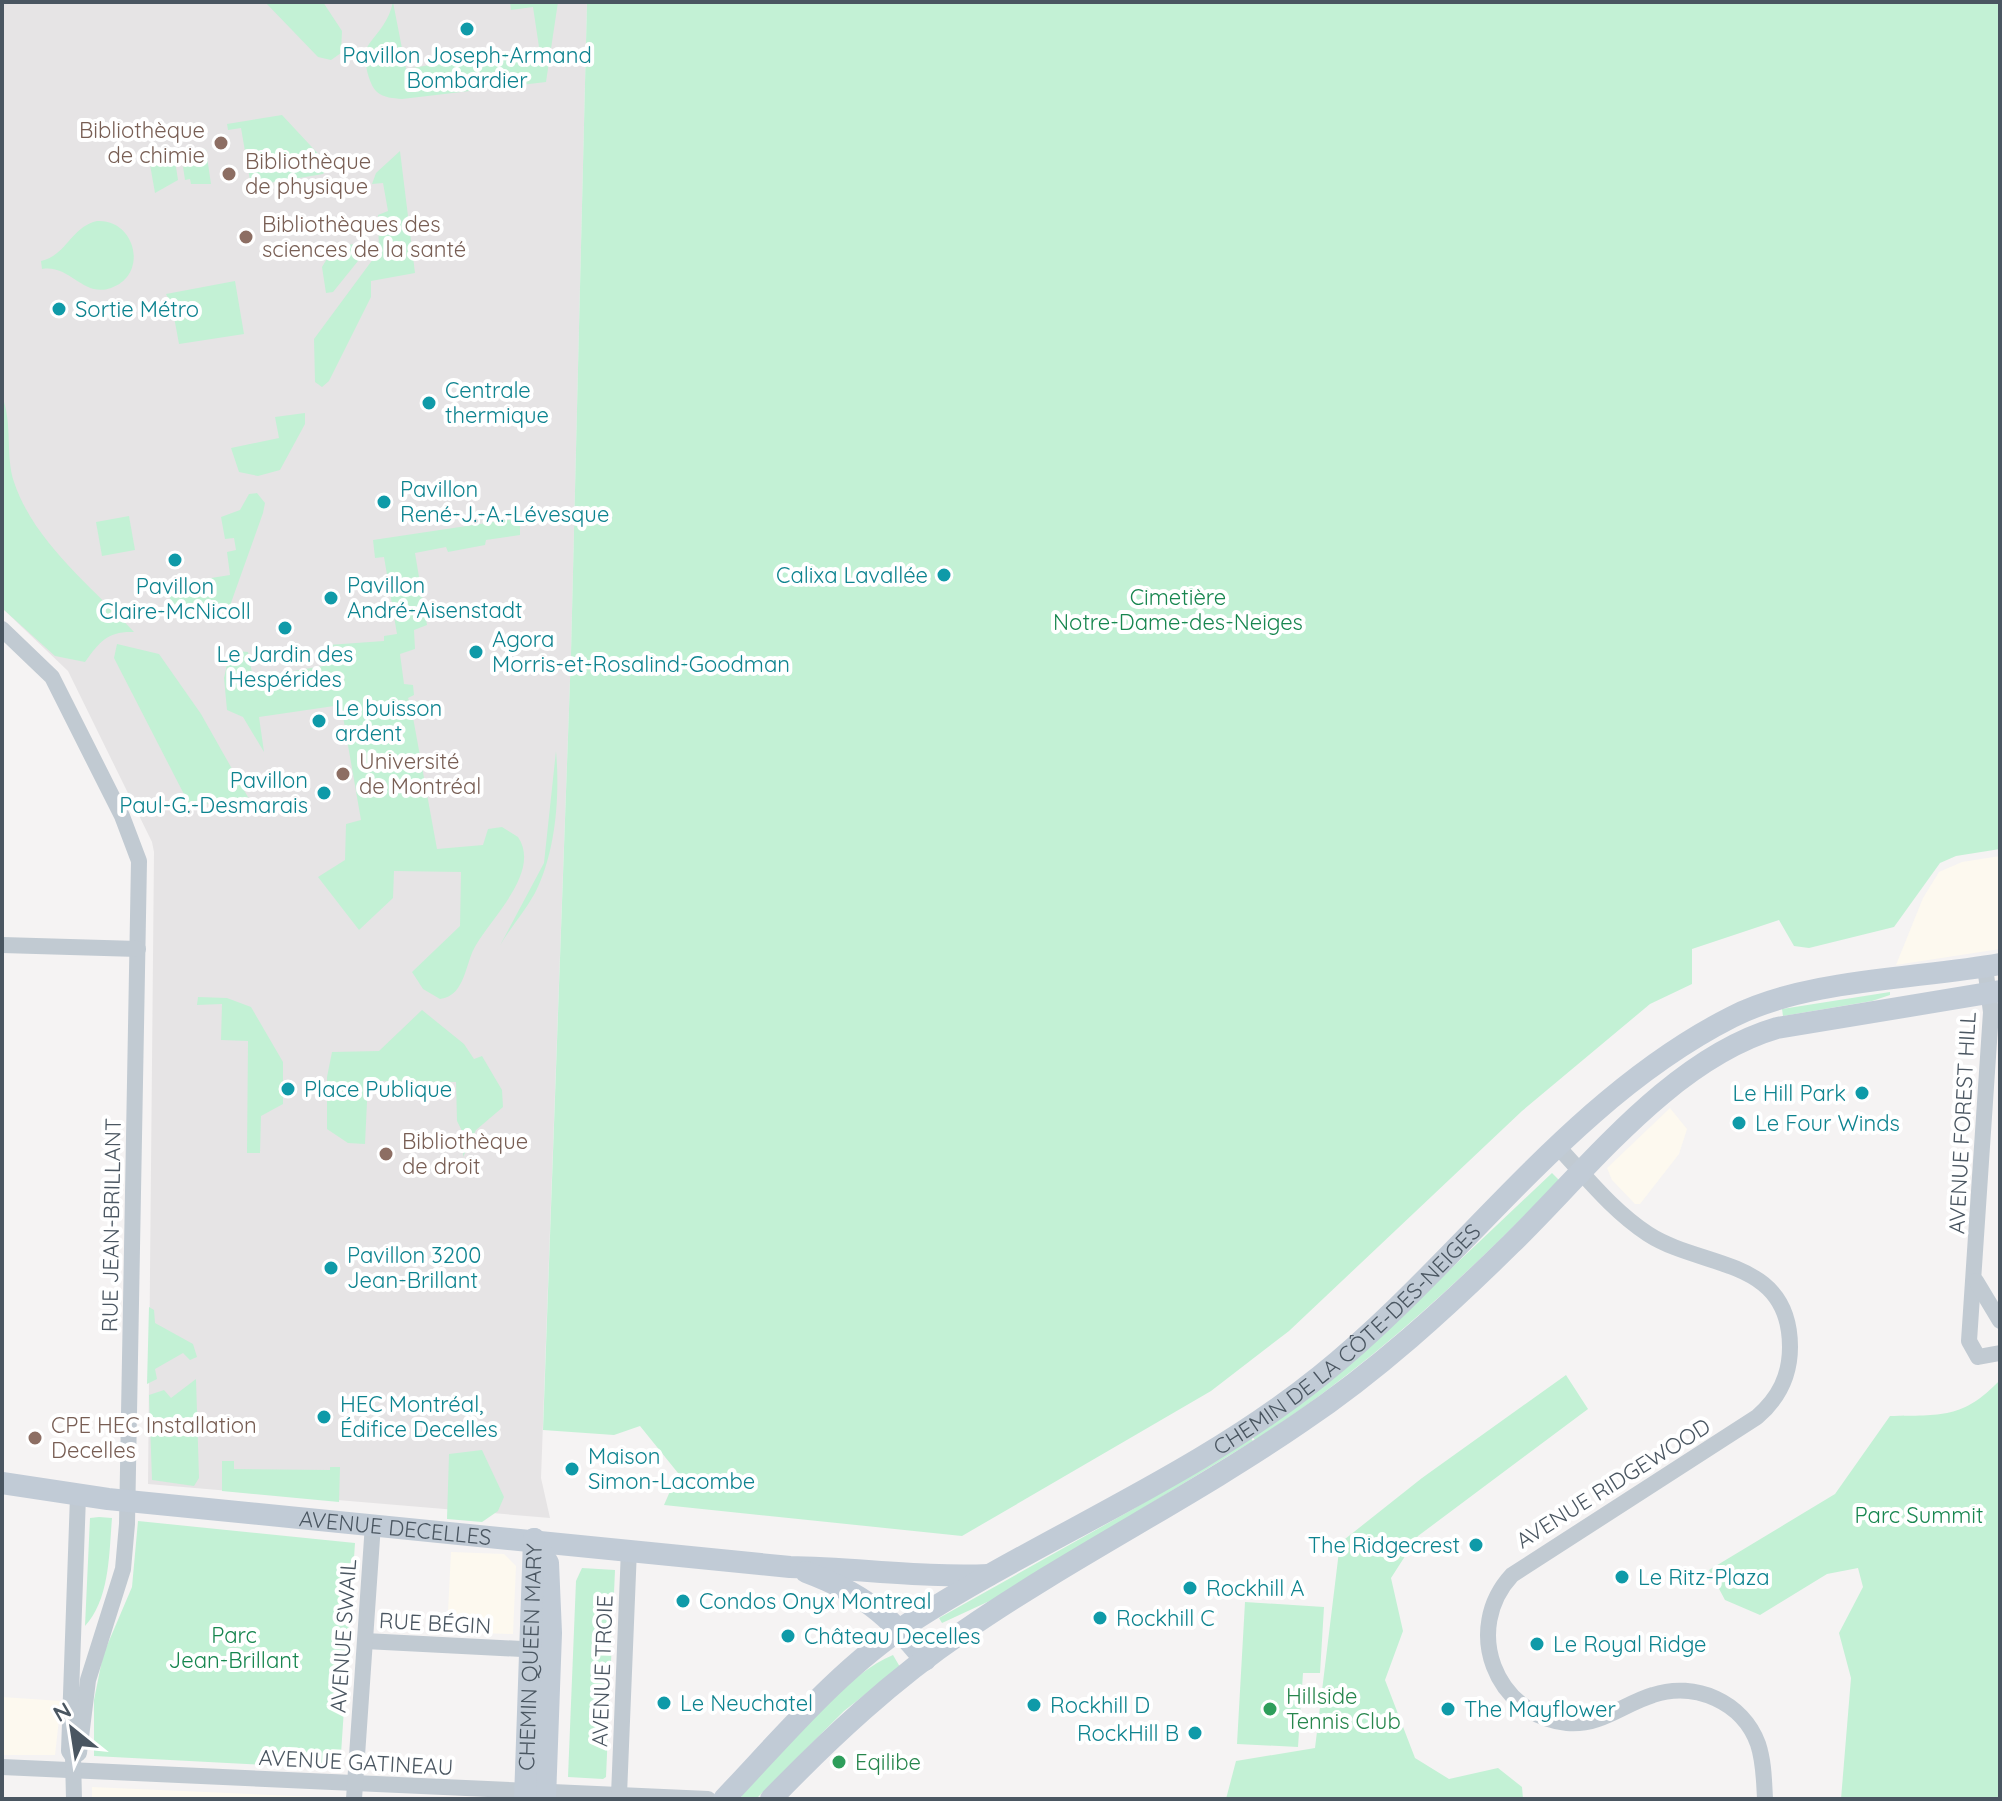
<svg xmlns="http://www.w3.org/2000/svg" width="2002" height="1801" viewBox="0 0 2002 1801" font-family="Quicksand,sans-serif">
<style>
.commercial{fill:#fdf9ef}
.education{fill:#e6e4e5}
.green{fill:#c3f1d5}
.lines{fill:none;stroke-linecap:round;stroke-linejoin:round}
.street{stroke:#c1cad2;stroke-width:16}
.secondary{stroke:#c1cbd6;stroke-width:22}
.culture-dot{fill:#0f9aa8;stroke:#fff;stroke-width:3}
.education-dot{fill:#8d6e63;stroke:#fff;stroke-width:3}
.leisure-dot{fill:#2e9e5b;stroke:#fff;stroke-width:3}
.labels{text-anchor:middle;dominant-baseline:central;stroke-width:8;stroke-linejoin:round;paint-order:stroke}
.culture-label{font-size:22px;fill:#0d838f;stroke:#fff;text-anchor:start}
.education-label{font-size:22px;fill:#785e54;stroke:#fff;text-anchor:start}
.park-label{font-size:22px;fill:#17864f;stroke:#fff}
.street-label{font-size:22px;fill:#4a5661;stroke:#fff}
.leisure-label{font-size:22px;fill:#27864d;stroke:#fff;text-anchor:start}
</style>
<rect width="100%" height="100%" fill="#f5f3f3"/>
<g class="commercial">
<path d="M2000 856V949L1896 965 1923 898 1939 872 1962 862Z"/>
<path d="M1670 1108 1687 1129 1679 1154 1640 1204H1635L1612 1180 1607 1168Z"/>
<path d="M451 1552 504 1554 516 1566 513 1634 447 1632Z"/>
<path d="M2 1697 61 1701 55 1755H2Z"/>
<path d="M92 1787 339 1798V1799H92Z"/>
</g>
<path class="education" d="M2 2H587L571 653 541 1478 550 1518 148 1484 154 852 152 842 68 671 2 608Z"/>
<g class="green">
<path d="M265 2H323L342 31 341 53 331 60 318 57Z"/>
<path d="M393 2 406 69 539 47 533 7 511 10 510 2H558L546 82 402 99C393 98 384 98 377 92 368 84 361 54 369 44 378 32 389 21 393 2Z"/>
<path d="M587 2H2000V849L1956 856 1940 863 1894 927 1809 948 1794 946 1779 920 1692 949V984L1650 1004 1522 1111 1289 1331 1211 1391 962 1536 664 1505 678 1473 640 1426 614 1435 543 1430 571 653Z"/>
<path d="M282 115 323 159 326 170 323 174 251 186 241 128 228 130 227 124Z"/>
<path d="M202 148 206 150 211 184H191L190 179 185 180 181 153Z"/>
<path d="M400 151 415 273 371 281V297L329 381 322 387 315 382 314 339 379 251 378 215 388 211 383 183 372 184 376 173Z"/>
<path d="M174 154 178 180 155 193 149 159Z"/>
<path d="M97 221C136 219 149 275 111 288 83 298 70 264 42 269L41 261C67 255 71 227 97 221Z"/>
<path d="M368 242 362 256 333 292 326 293 322 267 334 247Z"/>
<path d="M235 281 244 334 179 344 172 306 166 294Z"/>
<path d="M2 396C13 424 5 455 14 482 34 542 92 587 134 632 108 631 100 641 85 662L55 656 2 608Z"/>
<path d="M305 413V424L280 470 258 476 239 472 231 448 279 438 275 417Z"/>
<path d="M257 493 265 503 263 513 227 614 193 619 172 609 169 594 187 591 186 582 230 575 227 552 236 550 234 538 225 539 221 517 240 510 249 494Z"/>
<path d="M129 516 135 550 102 556 96 522Z"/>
<path d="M520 518V535L486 540 485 545 448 552 446 547 415 553 427 625 414 630 415 649 400 654 404 684 413 685 414 695 408 698 410 703 425 700 426 708 412 712 437 849 483 845 488 829 502 827 518 837C541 871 493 916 476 945 465 962 466 996 440 999L423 989 412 972 460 926 461 872 394 871 393 898 359 930 318 877 345 860 346 824 361 820 341 705 259 717 264 752 243 717 227 710 224 678 229 656 236 651 248 652 253 678 329 665 328 645 384 641V636L397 634 384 557 375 558 373 540Z"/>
<path d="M117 644 159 654 201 714 249 799 241 803 189 804 114 658Z"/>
<path d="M556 751C560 795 556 852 535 893 524 913 508 930 497 951L544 863Z"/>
<path d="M1890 992V995L1872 1001 1783 1016 1782 1009Z"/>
<path d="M198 997 227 998 251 1007 283 1062V1104L261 1116 260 1153H247L248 1041 221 1040 222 1004 197 1005Z"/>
<path d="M422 1010 464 1044 474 1059 482 1056 502 1090 503 1107 476 1130 463 1157 464 1135 457 1121 456 1082 368 1081 365 1144 348 1143 327 1129V1077L332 1052 379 1051Z"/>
<path d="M1552 1173 1559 1180C1466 1276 1368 1368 1255 1440L1252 1436 1345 1369Z"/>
<path d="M149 1307 154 1310 155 1323 193 1344 197 1357 190 1360 183 1353 155 1369 157 1379 147 1384Z"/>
<path d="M1566 1375 1588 1409 1418 1536 1391 1578 1403 1631 1385 1680 1415 1758 1449 1779 1498 1768 1522 1787 1523 1799H1226L1236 1761 1315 1748 1340 1543 1422 1478Z"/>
<path d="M196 1379 199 1478 194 1486 152 1480 149 1395 164 1390 171 1398Z"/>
<path d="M2000 1380V1799H1841L1851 1678 1839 1633 1863 1587 1858 1568 1827 1574 1760 1615 1725 1600 1709 1570 1835 1494 1890 1416C1941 1415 1963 1419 2000 1380Z"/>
<path d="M1250 1437 1253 1441 996 1598 942 1623 939 1618 1135 1508Z"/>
<path d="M482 1450 504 1497 498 1511 482 1522 447 1519 449 1454Z"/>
<path d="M222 1461H234V1469L330 1470V1467H340L339 1502 222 1491Z"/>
<path d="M99 1517 112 1518C109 1553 110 1599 85 1626L90 1518Z"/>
<path d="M138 1521 355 1543 340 1769 94 1756V1700L103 1655 132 1587Z"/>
<path d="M582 1568 615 1570 606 1777 603 1779 568 1777 576 1581Z"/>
<path d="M1245 1602 1324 1607 1320 1673H1303L1298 1747 1237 1744Z"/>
<path d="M893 1655 900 1667 844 1711 756 1799H743L741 1796C780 1755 842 1676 893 1655Z"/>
</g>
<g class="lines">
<g class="street">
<path d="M2 629 52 677 122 816 139 861 127 1524 123 1569 88 1680 79 1753 73 1757"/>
<path d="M2 945 138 949"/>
<path d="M1985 967 1991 1012 1969 1341 1978 1357 2000 1353"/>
<path d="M1559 1148C1587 1178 1613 1211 1648 1234 1702 1269 1790 1257 1790 1347 1790 1376 1779 1398 1757 1417L1512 1575C1462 1629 1495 1715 1567 1723 1601 1726 1623 1704 1653 1695 1695 1681 1743 1702 1758 1744 1764 1762 1764 1781 1765 1799"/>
<path d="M1976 1281 2000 1321"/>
<path d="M365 1641 541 1650"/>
<path d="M2 1767 708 1799"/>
<path d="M619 1795 629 1549"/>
<path d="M74 1799 73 1757 69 1751 78 1496"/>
<path d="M354 1799 373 1524"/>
</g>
<g class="secondary">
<path id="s1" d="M2 1483 108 1499 790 1567C856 1568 923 1578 989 1575"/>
<path d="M534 1539 548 1563 551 1633 545 1799"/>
<path d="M806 1572C862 1593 888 1614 925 1660"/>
<path id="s2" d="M525 1799 534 1539"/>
<path id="s3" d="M724 1799C783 1737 839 1669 911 1622 1045 1536 1196 1476 1320 1376 1461 1263 1568 1100 1732 1017 1806 979 1917 979 2000 964"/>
<path d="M771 1799C831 1737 892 1680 964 1631 1073 1556 1192 1497 1301 1422 1377 1371 1446 1308 1511 1244 1587 1170 1671 1059 1777 1028L2000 991"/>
</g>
</g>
<g class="culture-dot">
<circle cx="467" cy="29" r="8"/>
<circle cx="59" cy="309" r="8"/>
<circle cx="429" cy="403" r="8"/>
<circle cx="384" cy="502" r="8"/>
<circle cx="175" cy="560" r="8"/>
<circle cx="944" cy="575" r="8"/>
<circle cx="331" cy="598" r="8"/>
<circle cx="285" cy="628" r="8"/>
<circle cx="476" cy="652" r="8"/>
<circle cx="319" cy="721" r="8"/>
<circle cx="324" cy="793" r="8"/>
<circle cx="288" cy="1089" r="8"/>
<circle cx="1862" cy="1093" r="8"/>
<circle cx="1739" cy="1123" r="8"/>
<circle cx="331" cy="1268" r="8"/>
<circle cx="324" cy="1417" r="8"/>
<circle cx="572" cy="1469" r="8"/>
<circle cx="1476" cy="1545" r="8"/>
<circle cx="1622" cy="1577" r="8"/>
<circle cx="1190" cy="1588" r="8"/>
<circle cx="683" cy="1601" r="8"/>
<circle cx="1100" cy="1618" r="8"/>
<circle cx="788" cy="1636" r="8"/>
<circle cx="1537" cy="1644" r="8"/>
<circle cx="664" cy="1703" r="8"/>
<circle cx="1034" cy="1705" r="8"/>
<circle cx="1448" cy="1709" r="8"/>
<circle cx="1195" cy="1733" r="8"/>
</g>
<g class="education-dot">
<circle cx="221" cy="143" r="8"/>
<circle cx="229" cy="174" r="8"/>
<circle cx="246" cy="237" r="8"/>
<circle cx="343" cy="774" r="8"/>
<circle cx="386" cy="1154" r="8"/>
<circle cx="35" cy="1438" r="8"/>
</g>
<g class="leisure-dot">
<circle cx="1270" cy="1709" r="8"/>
<circle cx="839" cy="1762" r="8"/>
</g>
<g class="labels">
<g class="culture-label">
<text x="467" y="55" text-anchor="middle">Pavillon Joseph-Armand<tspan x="467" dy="25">Bombardier</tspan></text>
<text x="75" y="309">Sortie Métro</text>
<text x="445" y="390">Centrale<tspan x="445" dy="25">thermique</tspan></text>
<text x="400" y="489">Pavillon<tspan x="400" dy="25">René-J.-A.-Lévesque</tspan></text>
<text x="928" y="575" text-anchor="end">Calixa Lavallée</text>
<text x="347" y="585">Pavillon<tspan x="347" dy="25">André-Aisenstadt</tspan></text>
<text x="175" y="586" text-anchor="middle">Pavillon<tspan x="175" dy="25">Claire-McNicoll</tspan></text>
<text x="492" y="639">Agora<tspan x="492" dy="25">Morris-et-Rosalind-Goodman</tspan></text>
<text x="285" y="654" text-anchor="middle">Le Jardin des<tspan x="285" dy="25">Hespérides</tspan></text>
<text x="335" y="708">Le buisson<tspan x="335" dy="25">ardent</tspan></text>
<text x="308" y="780" text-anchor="end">Pavillon<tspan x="308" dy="25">Paul-G.-Desmarais</tspan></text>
<text x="304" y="1089">Place Publique</text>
<text x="1846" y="1093" text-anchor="end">Le Hill Park</text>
<text x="1755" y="1123">Le Four Winds</text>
<text x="347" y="1255">Pavillon 3200<tspan x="347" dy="25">Jean-Brillant</tspan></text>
<text x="340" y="1404">HEC Montréal,<tspan x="340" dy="25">Édifice Decelles</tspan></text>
<text x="588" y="1456">Maison<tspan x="588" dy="25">Simon-Lacombe</tspan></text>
<text x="1460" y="1545" text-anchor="end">The Ridgecrest</text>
<text x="1638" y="1577">Le Ritz-Plaza</text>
<text x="1206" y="1588">Rockhill A</text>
<text x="699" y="1601">Condos Onyx Montreal</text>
<text x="1116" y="1618">Rockhill C</text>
<text x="804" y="1636">Château Decelles</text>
<text x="1553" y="1644">Le Royal Ridge</text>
<text x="680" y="1703">Le Neuchatel</text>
<text x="1050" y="1705">Rockhill D</text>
<text x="1464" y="1709">The Mayflower</text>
<text x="1179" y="1733" text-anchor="end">RockHill B</text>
</g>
<g class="education-label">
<text x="205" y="130" text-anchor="end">Bibliothèque<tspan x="205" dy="25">de chimie</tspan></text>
<text x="245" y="161">Bibliothèque<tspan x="245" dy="25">de physique</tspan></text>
<text x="262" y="224">Bibliothèques des<tspan x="262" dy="25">sciences de la santé</tspan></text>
<text x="359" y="761">Université<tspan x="359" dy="25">de Montréal</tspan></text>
<text x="402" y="1141">Bibliothèque<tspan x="402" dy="25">de droit</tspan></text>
<text x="51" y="1425">CPE HEC Installation<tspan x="51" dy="25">Decelles</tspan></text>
</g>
<g class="park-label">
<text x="1178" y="597">Cimetière<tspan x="1178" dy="25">Notre-Dame-des-Neiges</tspan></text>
<text x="1919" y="1515">Parc Summit</text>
<text x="234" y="1635">Parc<tspan x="234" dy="25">Jean-Brillant</tspan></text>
</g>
<g class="street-label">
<text transform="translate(1962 1123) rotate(-87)">AVENUE FOREST HILL</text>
<text transform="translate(111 1225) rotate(-89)">RUE JEAN-BRILLANT</text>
<text stroke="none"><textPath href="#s3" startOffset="780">CHEMIN DE LA CÔTE-DES-NEIGES</textPath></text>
<text transform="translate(1613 1483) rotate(-32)">AVENUE RIDGEWOOD</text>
<text stroke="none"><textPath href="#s1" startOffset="396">AVENUE DECELLES</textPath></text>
<text transform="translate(435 1623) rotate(3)">RUE BÉGIN</text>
<text transform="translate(343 1636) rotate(-86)">AVENUE SWAIL</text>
<text stroke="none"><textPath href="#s2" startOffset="142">CHEMIN QUEEN MARY</textPath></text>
<text transform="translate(602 1671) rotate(-88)">AVENUE TROIE</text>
<text transform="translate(356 1762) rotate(3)">AVENUE GATINEAU</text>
</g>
<g class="leisure-label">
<text x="1286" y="1696">Hillside<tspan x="1286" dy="25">Tennis Club</tspan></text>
<text x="855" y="1762">Eqilibe</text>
</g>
</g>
<rect width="2002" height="1801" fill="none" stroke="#4a5661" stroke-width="8"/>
<g transform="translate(72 1729) rotate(330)" stroke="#ffffff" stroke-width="6" paint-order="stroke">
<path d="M0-6L14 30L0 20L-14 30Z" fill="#4a5661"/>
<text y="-12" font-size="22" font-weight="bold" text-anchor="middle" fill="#4a5661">N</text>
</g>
</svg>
